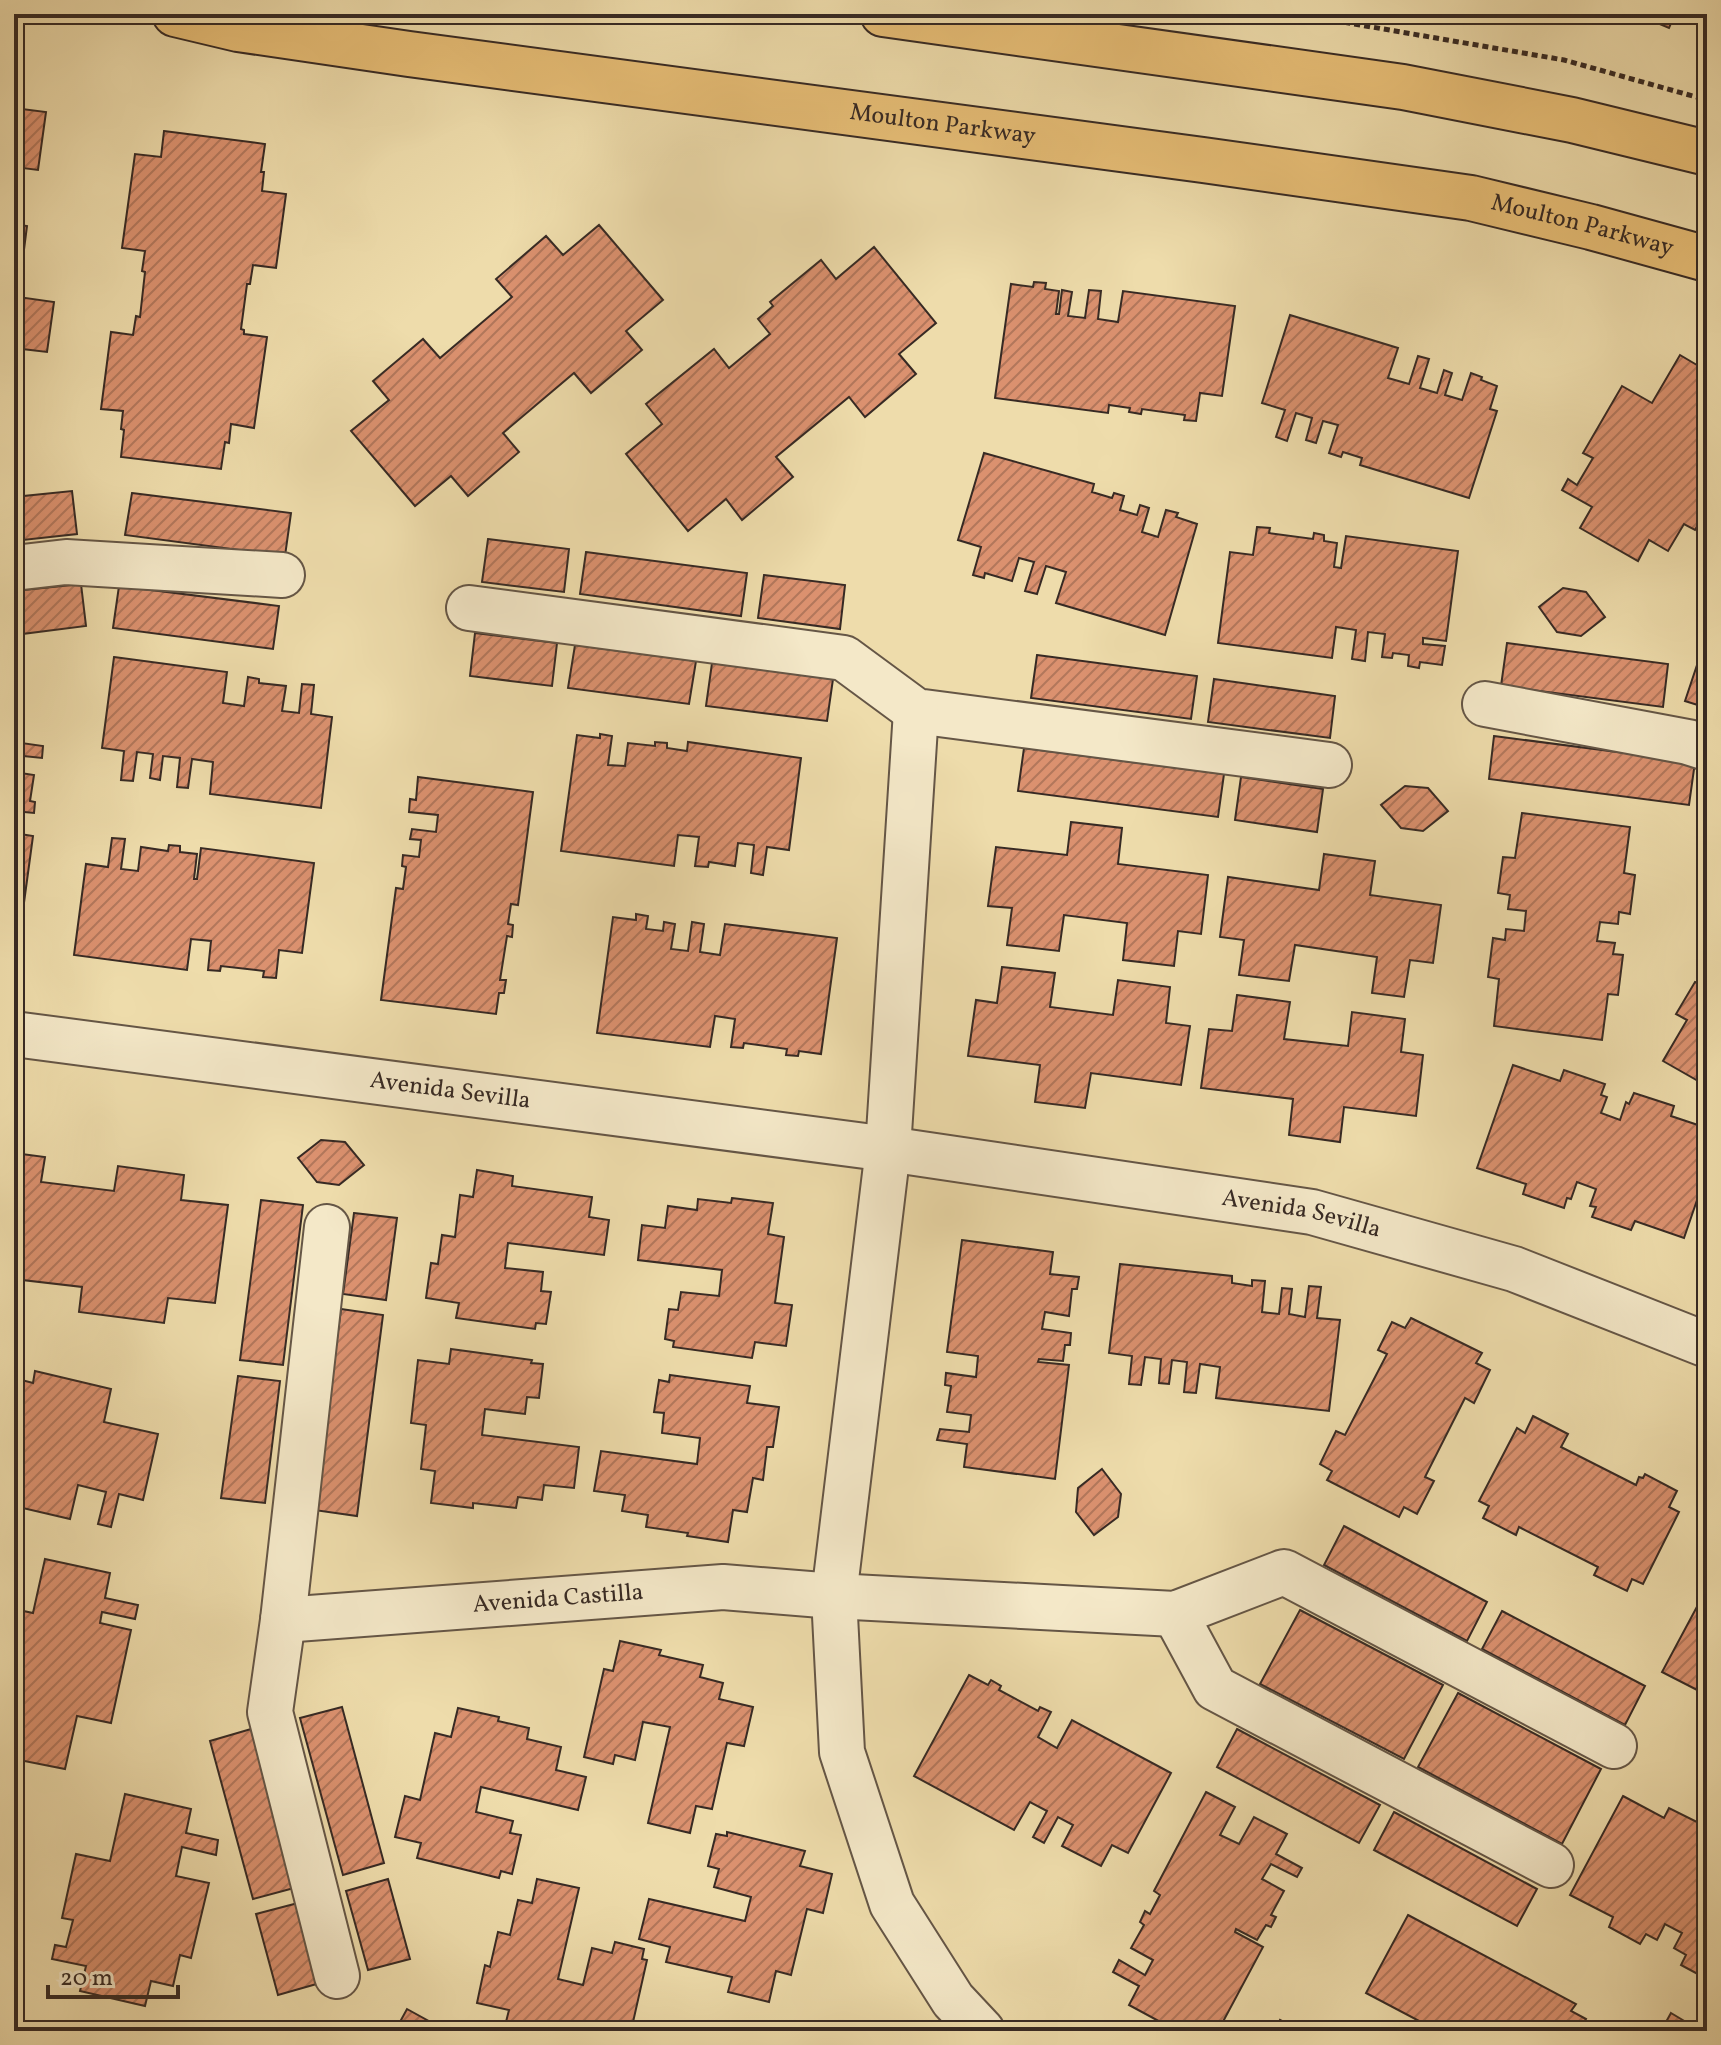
<svg xmlns="http://www.w3.org/2000/svg" width="1721" height="2045" viewBox="0 0 1721 2045" font-family="Vollkorn,serif">
<style>
.building{fill:url(#building-hatch);stroke:#372a24;stroke-width:2}
.lines{fill:none;stroke-linecap:round;stroke-linejoin:round}
.minor-casing{stroke:#655646;stroke-width:48}
.major-casing{stroke:#372a24;stroke-width:48}
.path{stroke:#372a24;stroke-width:5;stroke-dasharray:6 4;stroke-linecap:butt}
.minor{stroke:#f4e8c8;stroke-width:44}
.major{stroke:#e7be76;stroke-width:44}
.labels{text-anchor:middle;dominant-baseline:central;stroke-width:6;stroke-linejoin:round;paint-order:stroke}
.street-label{font-size:24px;fill:#372a24;stroke:#f4e8c8}
</style>
<defs>
<pattern id="building-hatch" width="6" height="6" patternUnits="userSpaceOnUse" patternTransform="scale(2)"><rect width="6" height="6" fill="#db916f"/><path d="M-1 1l2-2M0 6l6-6M5 7l2-2" fill="none" stroke="#b2775b"/></pattern>
</defs>
<rect width="100%" height="100%" fill="#eedcab"/>
<filter id="stains"><feTurbulence type="fractalNoise" baseFrequency=".0025" numOctaves="4"/><feColorMatrix values="0 0 0 0 .2 0 0 0 0 .09 0 0 0 0 .02 0 0 0 .5 -.17"/></filter>
<radialGradient id="worn" r=".72"><stop offset=".6" stop-color="#630" stop-opacity="0"/><stop offset="1" stop-color="#630" stop-opacity=".3"/></radialGradient>
<g class="building">
<path d="M1636 14H1675L1669 28Z"/>
<path d="M14 108 46 112 38 170 15 167 14 173Z"/>
<path d="M164 131 265 144 261 172H264L262 191 286 194 276 268 253 265 250 284H247L241 329 244 330V334L267 337 254 428 231 424 229 443 225 442 221 469 121 457 124 430 121 429 123 411 101 409 111 332 133 335 136 316 140 317 145 272 142 271 145 251 122 248 135 154 161 157Z"/>
<path d="M14 224 27 226 18 297 54 302 47 352 14 348Z"/>
<path d="M599 225 663 300 626 331 642 350 591 393 574 373 503 433 519 452 468 496 451 476 415 506 351 431 389 400 373 381 423 339 440 358 512 297 496 279 546 236 563 255Z"/>
<path d="M874 247 936 323 899 354 916 374 865 417 849 397 776 457 793 477 742 520 726 499 688 531 626 454 662 424 646 404 714 349 729 368 770 334 758 319 773 306 770 302 821 260 836 279Z"/>
<path d="M1034 282 1046 283 1045 289 1059 291 1056 314H1059L1062 290 1072 292 1068 316 1085 318 1089 290 1101 291 1098 319 1118 322 1123 291 1235 306 1222 396 1200 393 1196 421 1184 420 1185 415 1142 409 1141 414 1129 412 1130 408 1109 405 1108 413 995 398 1011 284 1033 287Z"/>
<path d="M1290 315 1398 348 1388 378 1409 384 1418 356 1429 359 1420 388 1437 393 1444 370 1452 373 1445 395 1462 400 1471 373 1482 377 1481 380 1497 386 1490 409 1497 411 1469 498 1360 465 1362 458 1343 452 1341 457 1329 453 1338 425 1323 421 1316 443 1306 440 1312 418 1296 413 1287 441 1276 437 1285 410 1262 403Z"/>
<path d="M1680 355 1707 371V439L1703 446 1707 449V509L1695 530 1684 524 1668 551 1649 540 1638 561 1580 528 1592 507 1562 490 1568 479 1577 485 1593 458 1583 453 1622 386 1652 403Z"/>
<path d="M984 453 1094 484 1092 492 1112 498 1114 493 1124 496 1120 510 1137 515 1140 505 1149 508 1142 532 1158 537 1166 510 1178 513 1176 517 1197 524 1165 635 1056 603 1066 572 1046 566 1037 594 1025 591 1034 562 1019 558 1012 581 985 573 984 578 973 575 981 547 958 540Z"/>
<path d="M72 491 77 534 14 541V497Z"/>
<path d="M132 493 291 513 285 556 125 535Z"/>
<path d="M1257 527 1270 528 1269 533 1313 539 1314 533 1324 535V541L1337 543 1334 567 1341 568 1346 536 1458 551 1446 641 1423 638V644L1445 646 1442 665 1420 662 1419 668 1408 666 1409 655 1393 653 1392 658 1382 657 1385 634 1368 632 1365 661 1352 659 1356 630 1336 627 1332 658 1218 643 1230 552 1253 555Z"/>
<path d="M488 539 569 549 564 592 482 582Z"/>
<path d="M586 552 747 573 741 616 580 594Z"/>
<path d="M764 575 845 585 840 629 758 618Z"/>
<path d="M81 584 86 626 14 635V591Z"/>
<path d="M119 586 279 606 273 649 113 628Z"/>
<path d="M1563 588 1586 592 1605 617 1581 636 1557 632 1539 607Z"/>
<path d="M475 633 557 643 552 686 470 676Z"/>
<path d="M1507 643 1668 664 1663 707 1501 686Z"/>
<path d="M575 645 696 661 689 704 568 688Z"/>
<path d="M1037 655 1197 676 1191 719 1031 698Z"/>
<path d="M114 657 227 672 223 703 244 706 248 677 259 679V683L286 686 282 711 299 713 302 684 314 685 311 714 332 717 321 808 210 794 213 762 192 759 188 788 177 787 180 758 163 756 160 780 150 778 153 754 137 752 133 781 121 780 124 751 102 748Z"/>
<path d="M1699 659 1707 662V708L1685 701Z"/>
<path d="M712 663 833 679 827 721 706 706Z"/>
<path d="M1214 679 1335 696 1330 738 1208 722Z"/>
<path d="M14 722H17L14 742 43 746 42 758 14 755Z"/>
<path d="M600 734 612 736 608 765 625 766 628 743 655 746V742L667 743V748L687 751 688 742 801 758 789 850 767 847 763 875 751 873 754 845 738 843 735 866 709 862 708 867 695 866 699 837 678 835 674 866 561 851 577 735 600 738Z"/>
<path d="M1494 736 1695 762 1689 805 1489 779Z"/>
<path d="M1024 748 1224 774 1218 817 1018 791Z"/>
<path d="M14 772 34 775 30 801 35 802 34 813 14 811Z"/>
<path d="M418 777 533 792 518 905 511 904 508 924 513 925 512 937 507 936 500 980H506L504 993H499L496 1014 381 1000 396 888 403 889 406 867 402 866 403 855 419 857 421 840 410 839 412 829 436 832 438 815 409 812 410 799 416 800Z"/>
<path d="M1241 777 1323 789 1317 832 1235 820Z"/>
<path d="M1405 786 1428 788 1448 811 1423 831 1401 828 1381 805Z"/>
<path d="M1522 813 1630 827 1624 873 1635 875 1630 914 1619 912 1618 924 1600 922 1597 941 1615 943 1613 954 1623 955 1618 995 1608 994 1602 1040 1494 1026 1499 979 1488 977 1493 938 1505 940 1506 929 1524 931 1526 911 1508 909 1510 895 1498 893 1503 857 1515 858Z"/>
<path d="M1071 822 1122 828 1118 864 1208 875 1201 934 1178 931 1174 966 1123 960 1127 923 1064 915 1059 951 1007 945 1012 908 988 906 996 847 1067 855Z"/>
<path d="M14 833 33 836 18 947 14 946Z"/>
<path d="M112 838 125 839 121 869 138 871 141 847 168 851 169 845 180 846V852L197 854 194 879H197L201 848 314 863 302 953 279 950 276 978 263 977 264 971 221 966 220 971 208 970 211 941 191 939 187 970 74 955 86 864 108 867Z"/>
<path d="M1324 854 1375 861 1370 895 1441 905 1433 963 1410 960 1404 997 1372 993 1377 957 1295 945 1289 981 1239 975 1244 940 1220 937 1228 877 1319 890Z"/>
<path d="M636 914 648 916 646 929 663 931 664 922 675 924 671 949 688 951 692 922 704 924 700 952 720 955 725 924 837 938 821 1054 799 1051 798 1056 786 1055 787 1049 744 1043 743 1048 731 1047 735 1019 715 1016 710 1047 597 1033 613 917 636 920Z"/>
<path d="M1002 967 1055 973 1050 1007 1113 1015 1118 980 1170 987 1166 1023 1190 1026 1181 1085 1091 1073 1085 1108 1035 1102 1040 1065 968 1056 976 1000 997 1003Z"/>
<path d="M1695 982 1705 987 1707 984V1086L1663 1061 1687 1020 1676 1014Z"/>
<path d="M1237 995 1290 1002 1284 1039 1348 1046 1352 1012 1405 1019 1401 1052 1423 1055 1416 1116 1344 1107 1340 1142 1289 1135 1293 1099 1201 1088 1209 1029 1232 1031Z"/>
<path d="M1513 1065 1560 1081 1564 1070 1605 1084 1601 1095 1607 1097 1601 1113 1620 1120 1626 1102 1629 1104 1634 1093 1674 1106 1671 1116 1707 1128V1171L1684 1238 1635 1221 1631 1230 1592 1217 1596 1207 1590 1206 1596 1189 1577 1182 1571 1199 1567 1198 1564 1208 1523 1194 1526 1184 1477 1168Z"/>
<path d="M321 1140 345 1142 364 1165 339 1185 317 1182 298 1158Z"/>
<path d="M14 1153 45 1157 41 1182 114 1191 118 1166 184 1175 181 1200 228 1205 215 1303 168 1298 164 1323 79 1312 82 1287 14 1279Z"/>
<path d="M477 1170 513 1176 512 1186 592 1197 589 1217 609 1220 604 1255 508 1243 505 1268 543 1272 541 1291 551 1292 546 1324 536 1323 535 1329 456 1318 459 1303 426 1298 431 1263 438 1264 442 1235 455 1237 460 1195 473 1197Z"/>
<path d="M732 1198 773 1203 768 1234 784 1237 775 1303 792 1305 786 1346 755 1342 752 1358 673 1347 674 1341 665 1339 669 1309 678 1310 681 1292 719 1296 722 1270 638 1260 642 1225 665 1228 668 1206 697 1210 698 1199 731 1203Z"/>
<path d="M261 1200 303 1205 283 1365 240 1360Z"/>
<path d="M354 1213 397 1218 386 1300 343 1294Z"/>
<path d="M962 1240 1053 1252 1050 1274 1079 1277 1077 1289H1072L1069 1316 1045 1312 1042 1329 1071 1333 1070 1345H1065L1063 1361 1039 1359 1038 1362 1069 1365 1055 1479 964 1467 967 1444 937 1440 940 1429 969 1432 971 1415 947 1412 951 1386 945 1385 946 1373 976 1377 978 1356 947 1352Z"/>
<path d="M1120 1264 1232 1276V1283L1252 1286V1280L1265 1281 1262 1312 1279 1314 1282 1288 1292 1289 1289 1314 1305 1317 1309 1286 1321 1287 1317 1318 1340 1320 1329 1411 1216 1398 1220 1367 1200 1364 1196 1393 1184 1392 1187 1362 1172 1360 1169 1384 1159 1383 1161 1359 1145 1357 1141 1385 1129 1384 1132 1356 1109 1353Z"/>
<path d="M341 1309 383 1315 357 1516 314 1510Z"/>
<path d="M1411 1318 1482 1353 1476 1363 1490 1370 1474 1403 1465 1398 1425 1477 1434 1481 1417 1514 1404 1507 1399 1517 1327 1480 1332 1471 1320 1464 1336 1431 1345 1435 1387 1354 1378 1350 1392 1322 1405 1328Z"/>
<path d="M451 1349 532 1360 531 1363 543 1364 539 1398 527 1397 525 1414 485 1409 482 1435 579 1447 574 1488 544 1485 542 1500 518 1497 516 1508 473 1503V1508L431 1503 435 1471 421 1469 426 1425 411 1423 418 1360 449 1364Z"/>
<path d="M35 1371 111 1389 104 1422 158 1434 143 1500 119 1494 111 1527 98 1524 106 1492 78 1485 70 1519 14 1506V1378L33 1383Z"/>
<path d="M670 1375 750 1386 747 1403 779 1407 773 1447H767L763 1480 753 1478 747 1512 733 1510 728 1542 687 1536 688 1533 646 1527 648 1515 622 1511 625 1495 594 1491 601 1451 697 1464 700 1438 662 1433 664 1413 654 1412 659 1380 669 1382Z"/>
<path d="M238 1376 280 1381 265 1503 221 1498Z"/>
<path d="M1533 1416 1568 1434 1561 1447 1636 1485 1639 1477 1643 1478 1645 1474 1677 1491 1669 1507 1679 1512 1643 1584 1632 1579 1627 1591 1594 1575 1598 1567 1519 1527 1516 1535 1483 1518 1489 1506 1479 1501 1517 1428 1525 1433Z"/>
<path d="M1102 1469 1121 1494 1118 1517 1094 1535 1076 1512 1078 1488Z"/>
<path d="M1344 1526 1487 1602 1467 1641 1324 1565Z"/>
<path d="M45 1559 110 1573 105 1598 138 1605 135 1619 102 1612 100 1623 131 1630 111 1723 77 1716 65 1769 14 1759V1609L33 1613Z"/>
<path d="M1707 1588V1695L1662 1672Z"/>
<path d="M1300 1610 1443 1685 1404 1759 1260 1684Z"/>
<path d="M1502 1611 1645 1686 1625 1725 1482 1649Z"/>
<path d="M620 1641 661 1650 659 1655 703 1665 700 1677 723 1683 719 1699 753 1707 744 1746 727 1743 712 1809 696 1806 690 1833 648 1823 670 1727 643 1722 635 1760 615 1755 613 1764 584 1757 604 1669 613 1671Z"/>
<path d="M969 1675 988 1685 991 1680 1001 1686 999 1690 1038 1711 1040 1707 1051 1712 1038 1737 1057 1748 1072 1720 1171 1773 1128 1853 1112 1845 1101 1866 1062 1846 1073 1825 1058 1817 1044 1843 1033 1837 1047 1811 1030 1802 1014 1830 914 1776Z"/>
<path d="M1458 1693 1601 1769 1562 1844 1418 1767Z"/>
<path d="M342 1707 384 1863 343 1875 300 1718Z"/>
<path d="M458 1708 499 1717 498 1721 529 1728 527 1739 561 1747 556 1770 586 1777 578 1810 481 1787 476 1812 513 1821 510 1833 521 1835 512 1874 501 1871 499 1878 417 1858 421 1843 395 1837 405 1796 420 1800 435 1733 451 1737Z"/>
<path d="M251 1729 294 1888 253 1899 210 1741Z"/>
<path d="M1237 1729 1380 1805 1359 1843 1217 1767Z"/>
<path d="M1206 1792 1235 1807 1220 1835 1239 1844 1254 1817 1287 1834 1276 1854 1302 1868 1297 1877 1271 1864 1262 1879 1284 1891 1271 1915 1276 1917 1271 1927 1266 1925 1257 1940 1236 1929 1235 1932 1263 1947 1218 2031H1177L1129 2005 1139 1986 1113 1972 1119 1960 1145 1975 1153 1960 1131 1948 1144 1925 1140 1922 1145 1911 1150 1914 1160 1895 1154 1891Z"/>
<path d="M125 1794 191 1809 186 1833 218 1840 216 1855 182 1847 176 1876 209 1883 191 1958 180 1955 173 1986 151 1981 145 2006 80 1991 86 1966 52 1959 55 1945 66 1947 73 1920 62 1918 76 1854 110 1861Z"/>
<path d="M1623 1796 1664 1818 1669 1808 1705 1826 1698 1838 1707 1843 1699 1859 1707 1863V1979L1681 1965 1686 1955 1674 1948 1682 1933 1665 1924 1657 1940 1646 1934 1640 1944 1609 1927 1613 1917 1570 1895Z"/>
<path d="M1394 1812 1537 1889 1517 1926 1374 1850Z"/>
<path d="M727 1832 805 1851 800 1866 832 1874 823 1913 807 1909 791 1975 776 1971 769 2002 728 1992 732 1977 666 1962 670 1947 639 1939 649 1899 745 1921 751 1897 714 1887 719 1869 708 1866 716 1834 727 1836Z"/>
<path d="M388 1879 410 1959 368 1970 346 1891Z"/>
<path d="M537 1879 579 1888 558 1979 583 1985 592 1948 612 1953 615 1942 644 1949 642 1959 647 1960 631 2031H524L505 2026 509 2010 477 2003 485 1965 490 1967 498 1932 510 1935 518 1900 532 1903Z"/>
<path d="M298 1903 320 1983 278 1995 256 1914Z"/>
<path d="M1408 1915 1576 2004 1571 2011 1586 2019 1579 2031H1438L1366 1993Z"/>
<path d="M407 2009 434 2024 436 2031H395Z"/>
<path d="M1671 2013 1701 2031H1661Z"/>
<path d="M1280 2020 1301 2031H1275Z"/>
<path d="M796 2023 831 2031H794Z"/>
</g>
<g class="lines">
<g class="minor-casing">
<g id="minor">
<path d="M14 568 66 562 282 575"/>
<path d="M469 608 844 658 916 711 1329 765"/>
<path d="M1485 704 1688 742 1707 748"/>
<path d="M916 711 888 1149 834 1596 842 1752 892 1904 953 2000 982 2031"/>
<path id="s1" d="M14 1034 888 1149 1312 1212 1514 1269 1707 1345"/>
<path d="M327 1227 283 1620 270 1712 337 1976"/>
<path d="M1175 1614 1215 1688 1551 1865"/>
<path id="s2" d="M283 1620 723 1587 834 1596 1175 1614 1284 1572 1614 1746"/>
</g>
</g>
<g class="major-casing">
<g id="major">
<path id="s3" d="M175 14 238 29 409 54 1203 160 1471 198 1591 227 1707 259"/>
<path d="M883 14 1403 87 1572 120 1707 153"/>
</g>
</g>
<path class="path" d="M1285 14 1331 20 1564 60 1707 100"/>
<use href="#minor" class="minor"/>
<use href="#major" class="major"/>
</g>
<g class="labels">
<g class="street-label">
<text stroke="none"><textPath href="#s3" startOffset="776">Moulton Parkway</textPath></text>
<text stroke="none"><textPath href="#s3" startOffset="1424">Moulton Parkway</textPath></text>
<text stroke="none"><textPath href="#s1" startOffset="440">Avenida Sevilla</textPath></text>
<text stroke="none"><textPath href="#s1" startOffset="1300">Avenida Sevilla</textPath></text>
<text stroke="none"><textPath href="#s2" startOffset="276">Avenida Castilla</textPath></text>
</g>
</g>
<rect width="1721" height="2045" fill="none" stroke="#eedcab" stroke-width="48"/>
<rect x="16" y="16" width="1689" height="2013" fill="none" stroke="#372a24" stroke-width="4"/>
<rect x="24" y="24" width="1673" height="1997" fill="none" stroke="#372a24" stroke-width="2"/>
<path d="M48 1985v12h130v-12" fill="none" stroke="#372a24" stroke-width="4"/>
<text x="60" y="1985" font-size="24" fill="#372a24" stroke="#f4e8c8" stroke-width="6" paint-order="stroke">20 m</text>
<rect width="100%" height="100%" filter="url(#stains)"/>
<rect width="100%" height="100%" fill="url(#worn)"/>
</svg>
